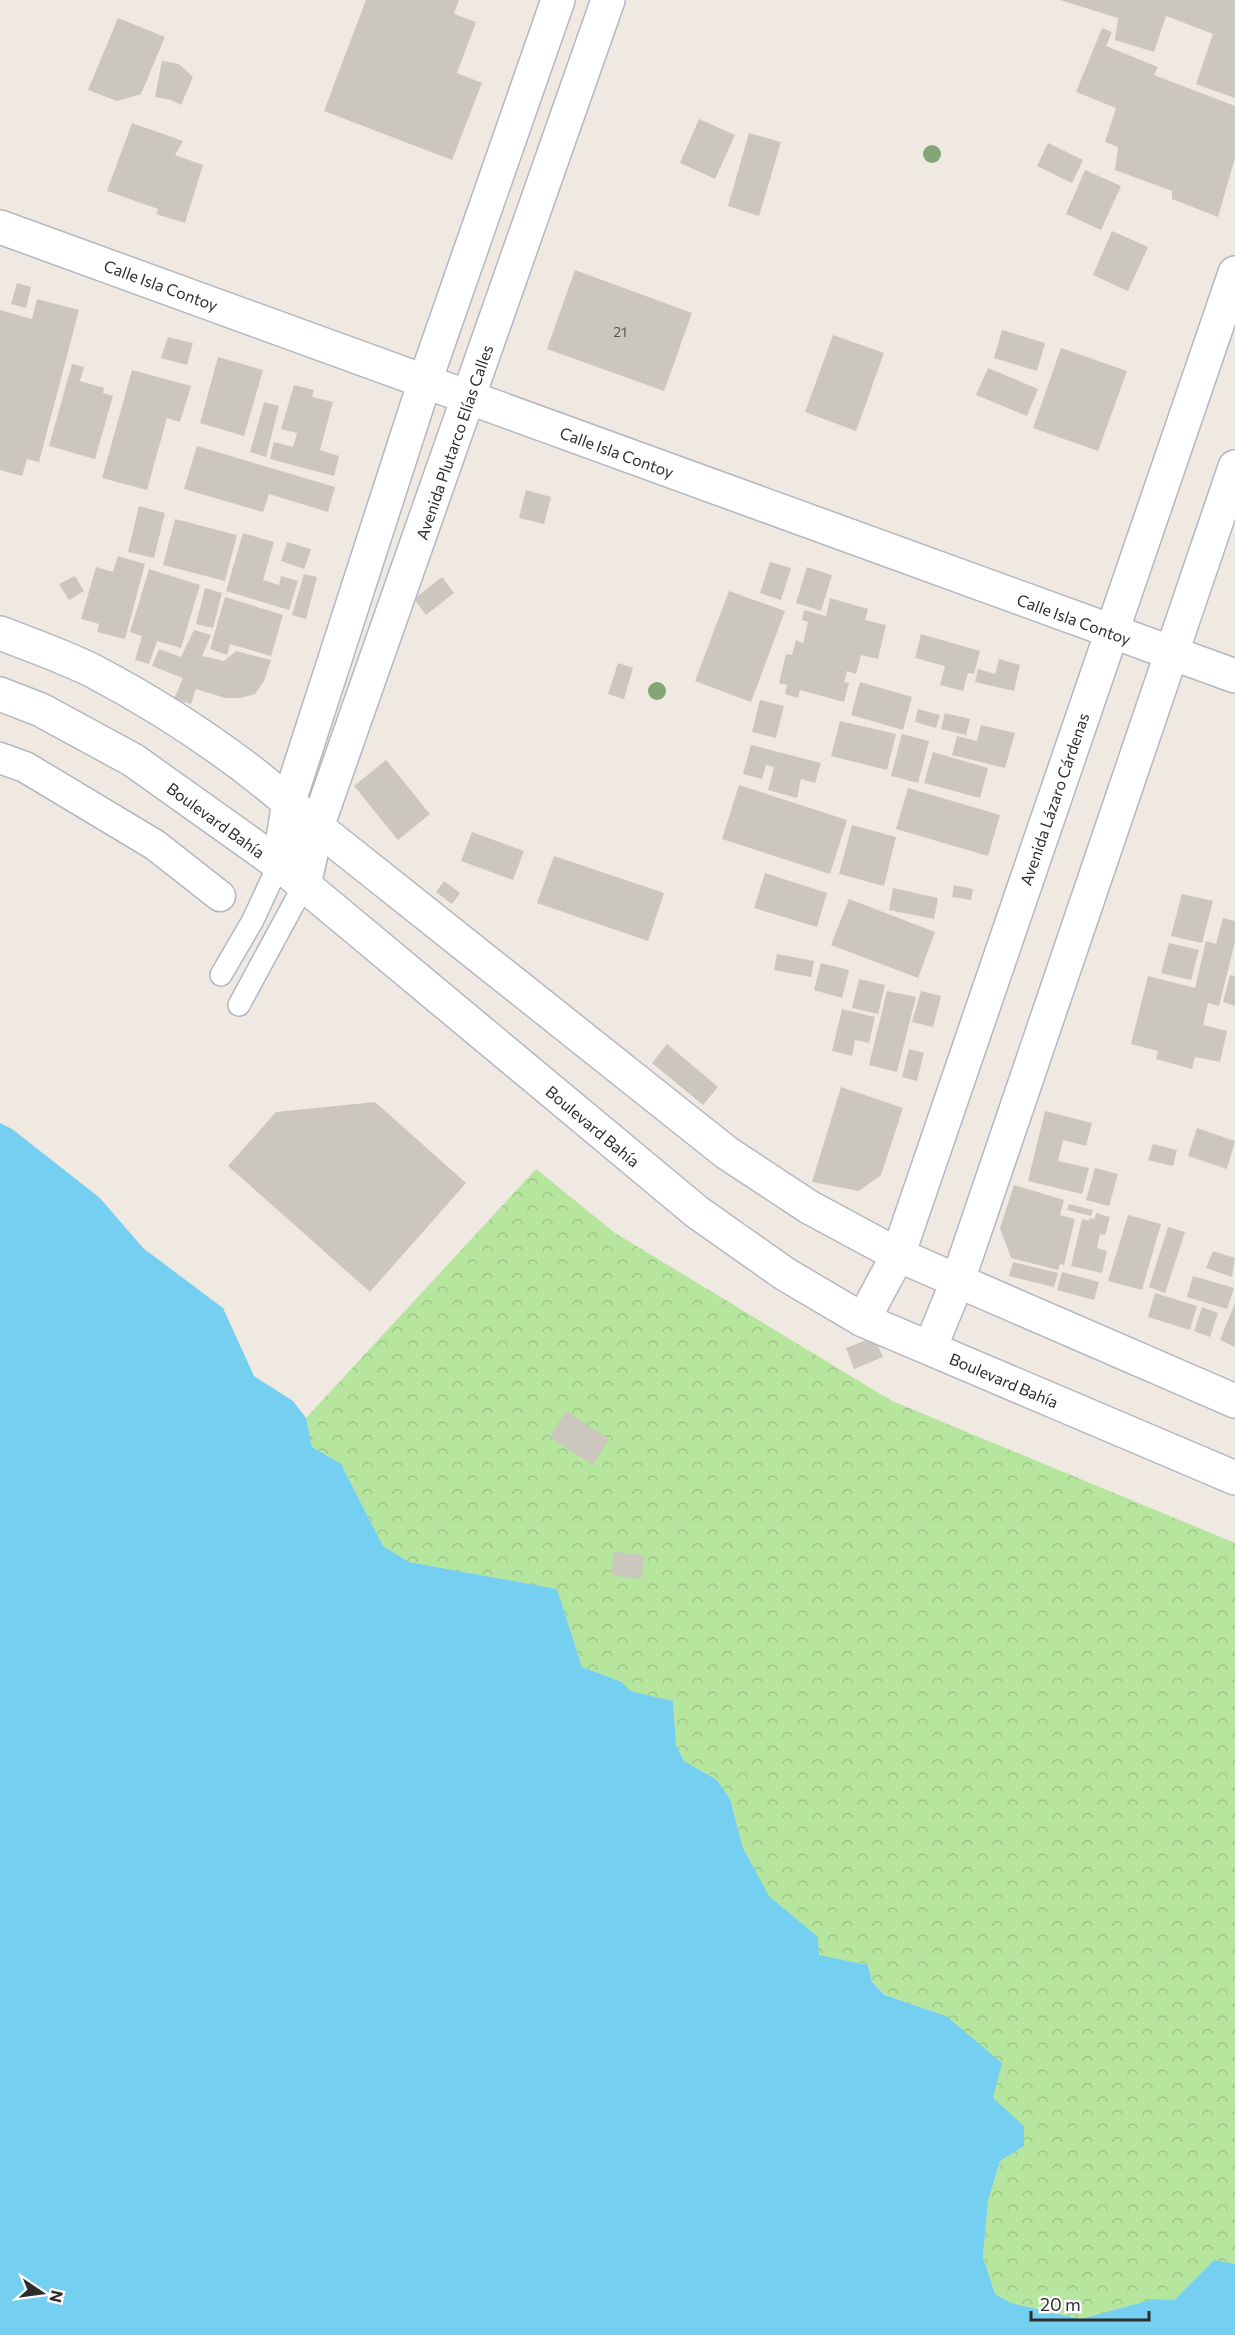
<svg xmlns="http://www.w3.org/2000/svg" width="1235" height="2335" viewBox="0 0 1235 2335" font-family="Commissioner,sans-serif">
<style>
.forest{fill:url(#forest-crowns)}
.water{fill:#75cff0}
.building{fill:#cbc7bf}
.lines{fill:none;stroke-linecap:round;stroke-linejoin:round}
.service-casing{stroke:#b4b7c1;stroke-width:24}
.pedestrian-casing{stroke:#b4b7c1;stroke-width:33}
.minor-casing{stroke:#b4b7c1;stroke-width:36}
.secondary-casing{stroke:#b4b7c1;stroke-width:36}
.service{stroke:#fff;stroke-width:21}
.pedestrian{stroke:#fff;stroke-width:30}
.minor{stroke:#fff;stroke-width:33}
.secondary{stroke:#fff;stroke-width:33}
.tree{fill:#84a574}
.labels{text-anchor:middle;dominant-baseline:central;stroke-width:4.5;stroke-linejoin:round;paint-order:stroke}
.number-label{font-size:14px;fill:#555452}
.street-label{font-size:16px;fill:#2e2e2e;stroke:#fff}
</style>
<defs>
<pattern id="forest-crowns" width="20" height="18" patternUnits="userSpaceOnUse" patternTransform="scale(1.5)"><rect width="20" height="18" fill="#b6e59e"/><path d="M2 6a3 3 0 1 1 6 0M12 15a3 3 0 1 1 6 0" fill="none" stroke="#9dc588"/></pattern>
</defs>
<rect width="100%" height="100%" fill="#efe9e1"/>
<path class="forest" d="M536 1169 615 1233 892 1401 1235 1543V2264L1214 2260 1174 2300 1154 2299 1081 2319 1011 2303 995 2294 983 2257 988 2201 1000 2161 1024 2145V2126L993 2099 946 2016 886 1995 872 1982 868 1965 818 1955V1937L768 1896 743 1848 730 1799 717 1780 684 1761 676 1745 673 1701 629 1691 622 1682 582 1667 557 1589 409 1562 383 1546 341 1464 312 1447 306 1418Z"/>
<path class="water" d="M0 1123 12 1129 100 1198 143 1248 223 1308 254 1376 293 1401 306 1418 312 1447 341 1464 383 1546 409 1562 557 1589 582 1667 622 1682 630 1691 673 1701 676 1745 684 1761 717 1780 730 1799 743 1848 769 1896 818 1937 819 1955 868 1965 872 1982 885 1995 946 2016 1002 2063 993 2098 1024 2126V2146L1000 2161 988 2201 983 2257 995 2294 1011 2303 1081 2319 1154 2299 1174 2300 1214 2260 1235 2264V2335H0Z"/>
<g class="building">
<path d="M366 0H459L454 14 476 22 457 73 482 83 452 160 324 111Z"/>
<path d="M1060 0H1235V98L1196 84 1213 34 1166 16 1154 52 1115 40 1118 18Z"/>
<path d="M118 18 165 37 141 94 117 101 88 90Z"/>
<path d="M1102 28 1112 32 1106 46 1158 67 1154 75 1235 106V158L1218 217 1172 199V191L1115 170 1118 147 1105 142 1116 108 1076 92Z"/>
<path d="M162 61 179 64 193 77 181 105 171 100 155 97Z"/>
<path d="M699 119 735 135 715 179 680 163Z"/>
<path d="M132 123 183 141 175 155 203 165 185 223 156 214 158 209 107 191Z"/>
<path d="M749 133 781 142 759 216 728 206Z"/>
<path d="M1048 143 1083 160 1072 183 1037 166Z"/>
<path d="M1085 170 1121 186 1101 230 1066 214Z"/>
<path d="M1112 231 1148 247 1128 291 1093 275Z"/>
<path d="M575 270 692 313 664 391 547 349Z"/>
<path d="M17 283 31 287 26 308 11 304Z"/>
<path d="M37 299 79 310 39 462 27 459 22 476 0 470V310L32 319Z"/>
<path d="M1002 330 1045 343 1037 371 994 358Z"/>
<path d="M833 335 884 353 856 431 805 412Z"/>
<path d="M168 337 193 343 187 365 161 358Z"/>
<path d="M1061 348 1127 371 1098 451 1033 428Z"/>
<path d="M218 357 263 370 244 436 200 423Z"/>
<path d="M72 364 84 367 80 381 104 388 103 393 113 396 95 459 49 446Z"/>
<path d="M988 368 1038 389 1027 416 976 395Z"/>
<path d="M132 370 191 386 180 422 167 418 147 490 102 478Z"/>
<path d="M294 385 314 390 312 397 333 402 320 450 339 456 334 476 270 459 274 442 293 447 297 433 281 429Z"/>
<path d="M264 402 279 406 266 457 250 452Z"/>
<path d="M197 446 335 487 328 512 269 494 263 512 184 489Z"/>
<path d="M526 490 551 497 544 524 519 518Z"/>
<path d="M139 506 165 513 154 558 128 552Z"/>
<path d="M175 519 237 535 225 581 163 565Z"/>
<path d="M243 533 274 542 263 580 279 585 281 576 298 581 289 610 226 591Z"/>
<path d="M287 542 311 549 304 569 281 561Z"/>
<path d="M118 556 145 564 125 639 97 632 99 624 81 619 96 567 113 572Z"/>
<path d="M770 562 791 568 781 600 760 593Z"/>
<path d="M807 567 832 575 821 611 796 603Z"/>
<path d="M149 569 200 585 181 648 157 641 149 664 135 660 142 636 130 632Z"/>
<path d="M304 574 317 577 306 619 292 615Z"/>
<path d="M75 576 84 591 69 600 59 584Z"/>
<path d="M442 577 454 593 426 615 414 599Z"/>
<path d="M205 588 222 593 213 628 196 624Z"/>
<path d="M729 591 785 611 751 702 695 681Z"/>
<path d="M225 597 283 615 271 656 230 644 227 655 210 649Z"/>
<path d="M830 598 868 609 865 620 886 625 878 659 861 655 856 674 847 671 844 682 849 683 844 702 800 690 798 698 785 694 787 685 779 683 786 654 792 655 796 640 803 643 808 622 802 620 804 610 826 616Z"/>
<path d="M194 630 211 635 202 656 224 661 236 651 271 660 264 681 255 694 241 698H225L196 689 191 704 174 699 183 678 152 666 159 649 181 657Z"/>
<path d="M921 634 980 651 974 674 968 673 963 691 940 685 945 666 915 658Z"/>
<path d="M999 659 1020 665 1014 691 975 682 978 669 995 674Z"/>
<path d="M618 663 633 668 624 699 608 694Z"/>
<path d="M860 682 912 697 903 730 851 715Z"/>
<path d="M760 700 784 706 776 738 752 732Z"/>
<path d="M918 709 940 715 936 728 915 722Z"/>
<path d="M945 713 970 719 966 735 941 729Z"/>
<path d="M840 721 896 734 887 770 831 756Z"/>
<path d="M981 725 1015 733 1005 768 952 755 957 736 977 741Z"/>
<path d="M902 734 929 741 918 783 891 776Z"/>
<path d="M751 745 821 763 815 783 801 779 797 798 768 790 774 767 766 765 762 779 743 774Z"/>
<path d="M933 752 988 768 980 798 924 783Z"/>
<path d="M386 760 430 814 398 840 354 786Z"/>
<path d="M739 785 847 820 830 874 722 839Z"/>
<path d="M908 788 1000 815 988 856 896 829Z"/>
<path d="M852 825 896 837 884 886 839 874Z"/>
<path d="M472 832 524 851 513 880 461 861Z"/>
<path d="M554 856 664 893 648 941 537 903Z"/>
<path d="M765 873 827 893 817 927 754 908Z"/>
<path d="M444 881 460 893 452 904 436 892Z"/>
<path d="M954 885 973 889 971 900 952 897Z"/>
<path d="M893 888 938 898 934 919 889 910Z"/>
<path d="M1182 894 1213 901 1202 943 1171 936Z"/>
<path d="M849 899 935 932 918 978 831 945Z"/>
<path d="M1223 918 1235 921V942L1219 1006 1208 1003 1203 1025 1227 1031 1220 1062 1195 1057 1192 1069 1156 1059 1158 1051 1131 1044 1148 976 1195 988 1206 941 1216 944Z"/>
<path d="M1169 943 1199 950 1191 980 1161 973Z"/>
<path d="M777 954 814 961 811 977 774 970Z"/>
<path d="M821 963 849 970 842 998 814 990Z"/>
<path d="M1230 975 1235 976V1006L1223 1002Z"/>
<path d="M859 979 885 985 878 1014 852 1008Z"/>
<path d="M887 991 916 997 897 1072 869 1065Z"/>
<path d="M921 991 941 996 933 1027 912 1022Z"/>
<path d="M842 1009 875 1017 869 1043 855 1040 852 1056 832 1051Z"/>
<path d="M667 1044 718 1087 703 1105 652 1063Z"/>
<path d="M909 1049 924 1053 917 1081 902 1077Z"/>
<path d="M841 1087 903 1108 881 1175 859 1191 812 1182Z"/>
<path d="M375 1102 466 1183 370 1292 228 1166 276 1112Z"/>
<path d="M1045 1111 1092 1123 1086 1146 1063 1140 1058 1161 1089 1168 1082 1194 1028 1181Z"/>
<path d="M1197 1128 1235 1141 1227 1169 1188 1156Z"/>
<path d="M1153 1144 1177 1150 1173 1166 1148 1160Z"/>
<path d="M1095 1168 1118 1174 1109 1206 1086 1200Z"/>
<path d="M1014 1185 1064 1200 1060 1215 1075 1219 1064 1265 1060 1264 1058 1270 1011 1258 1000 1228Z"/>
<path d="M1069 1204 1093 1210 1091 1216 1067 1210Z"/>
<path d="M1096 1213 1110 1217 1105 1235 1100 1234 1097 1248 1107 1251 1102 1273 1071 1266 1082 1219 1089 1221V1218L1095 1219Z"/>
<path d="M1128 1215 1161 1224 1142 1290 1108 1281Z"/>
<path d="M1168 1227 1185 1232 1165 1293 1149 1287Z"/>
<path d="M1213 1251 1235 1258 1232 1277 1206 1268Z"/>
<path d="M1013 1262 1058 1273 1054 1287 1009 1276Z"/>
<path d="M1062 1272 1099 1282 1094 1300 1057 1290Z"/>
<path d="M1193 1276 1234 1288 1227 1309 1187 1297Z"/>
<path d="M1155 1293 1197 1306 1190 1330 1148 1317Z"/>
<path d="M1235 1303V1347L1220 1340Z"/>
<path d="M1202 1307 1218 1313 1210 1337 1194 1331Z"/>
<path d="M874 1337 883 1357 854 1369 846 1348Z"/>
<path d="M566 1411 609 1439 593 1465 550 1437Z"/>
<path d="M614 1552 644 1555 641 1579 611 1575Z"/>
</g>
<g class="lines">
<g class="service-casing">
<g id="service">
<path d="M221 975 253 920 279 864"/>
<path d="M239 1005 304 885"/>
</g>
</g>
<g class="pedestrian-casing">
<path id="pedestrian" d="M0 758 25 767 155 845 220 896"/>
</g>
<g class="minor-casing">
<g id="minor">
<path d="M0 227 1235 676"/>
<path d="M279 864 289 801 425 381 558 0"/>
<path d="M304 885 317 827 608 0"/>
</g>
</g>
<g class="secondary-casing">
<g id="secondary">
<path d="M0 633C31 645 63 656 93 671 173 713 250 766 317 827L727 1153 809 1207 898 1255 1235 1401"/>
<path d="M0 694 41 710 133 760 279 864 697 1212 785 1274 863 1320 1235 1478"/>
<path d="M863 1320 898 1255 1235 273"/>
<path d="M930 1348 958 1280 1235 467"/>
</g>
</g>
<use href="#service" class="service"/>
<use href="#pedestrian" class="pedestrian"/>
<use href="#minor" class="minor"/>
<use href="#secondary" class="secondary"/>
</g>
<g class="tree">
<circle cx="932" cy="154" r="9"/>
<circle cx="657" cy="691" r="9"/>
</g>
<g class="labels">
<g class="number-label">
<text x="620" y="331">21</text>
</g>
<g class="street-label">
<text transform="translate(161 285) rotate(20)">Calle Isla Contoy</text>
<text transform="translate(454 442) rotate(-71)">Avenida Plutarco Elías Calles</text>
<text transform="translate(617 452) rotate(20)">Calle Isla Contoy</text>
<text transform="translate(1074 619) rotate(20)">Calle Isla Contoy</text>
<text transform="translate(1054 799) rotate(-71)">Avenida Lázaro Cárdenas</text>
<text transform="translate(216 820) rotate(36)">Boulevard Bahía</text>
<text transform="translate(593 1126) rotate(40)">Boulevard Bahía</text>
<text transform="translate(1004 1380) rotate(23)">Boulevard Bahía</text>
</g>
</g>
<g transform="translate(42 2293) rotate(103)" stroke="#ffffff" stroke-width="4.5" paint-order="stroke">
<path d="M0-4.5L10 22L0 15L-10 22Z" fill="#2e2e2e"/>
<text y="-9" font-size="16" font-weight="bold" text-anchor="middle" fill="#2e2e2e">N</text>
</g>
<path d="M1031 2311v9h118v-9" fill="none" stroke="#2e2e2e" stroke-width="3"/>
<text x="1040" y="2311" font-size="18" fill="#2e2e2e" stroke="#ffffff" stroke-width="4.5" paint-order="stroke">20 m</text>
</svg>
